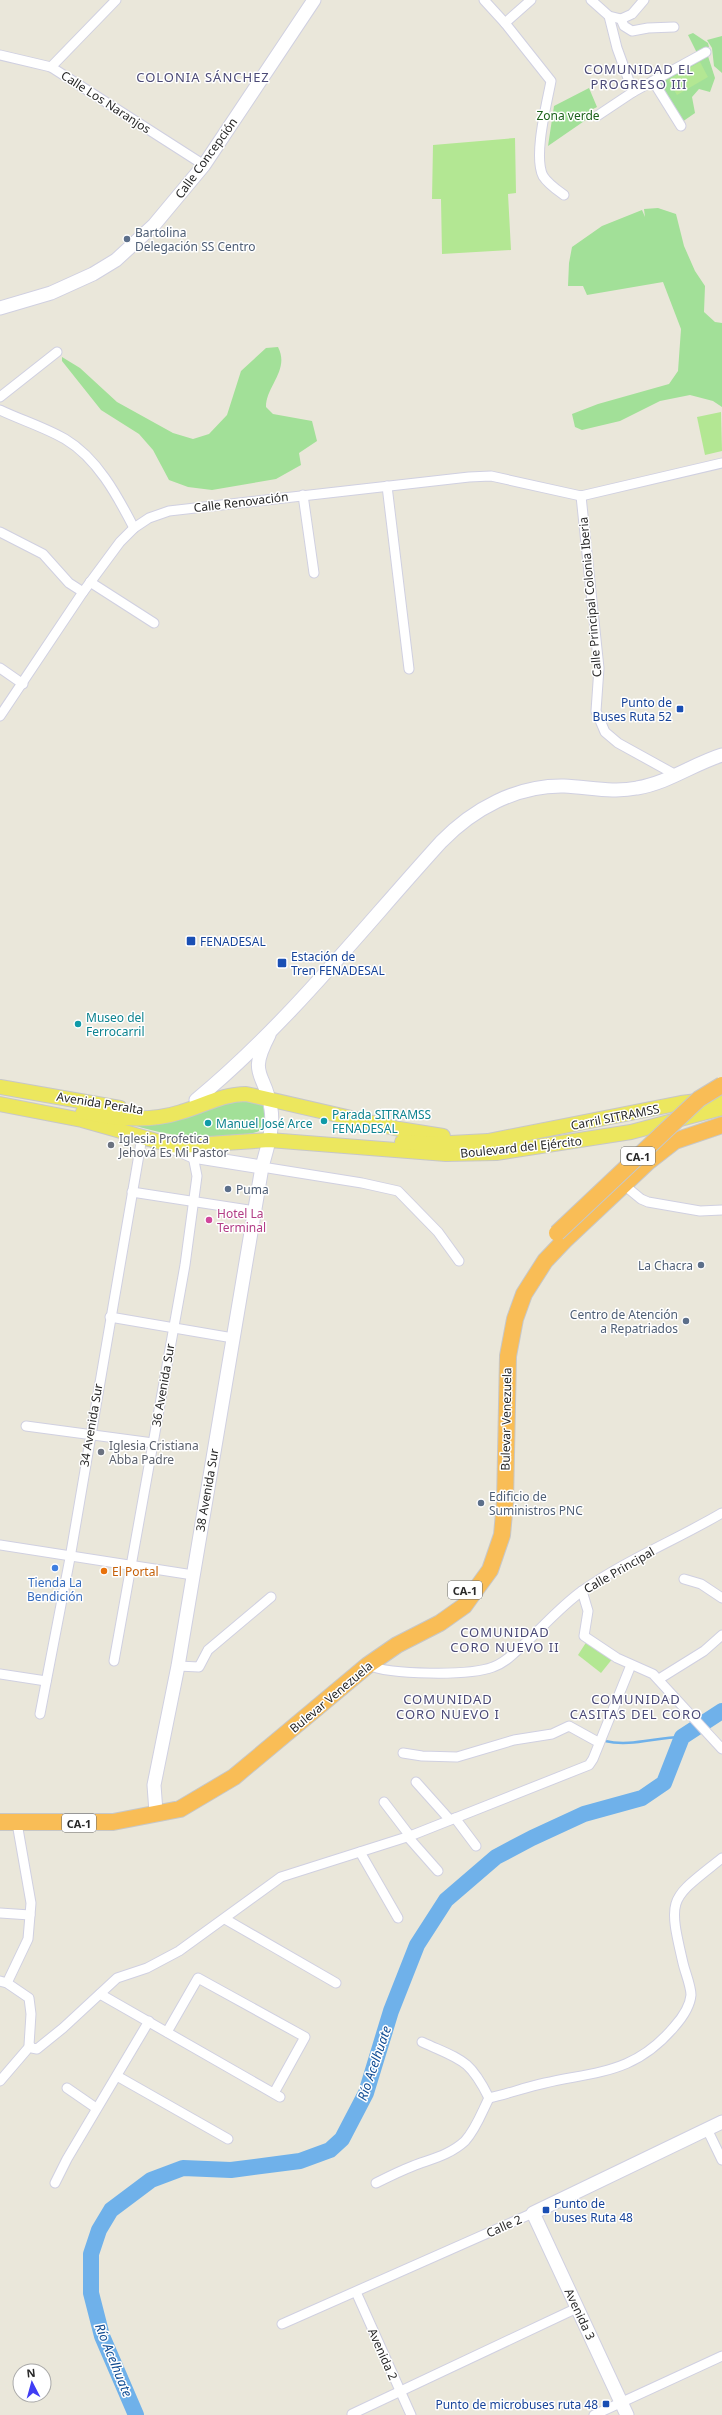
<svg xmlns="http://www.w3.org/2000/svg" width="722" height="2415" viewBox="0 0 722 2415" font-family="'Noto Sans',sans-serif">
<style>
.green{fill:#a2e098}
.pitch{fill:#b3e793}
.lines{fill:none;stroke-linecap:round;stroke-linejoin:round}
.stream{stroke:#6fb1ea;stroke-width:2.5}
.river{stroke:#6fb1ea;stroke-width:16}
.street-casing{stroke:#d0d0e1;stroke-width:11}
.secondary-casing{stroke:#d0d0e1;stroke-width:15}
.primary-casing{stroke:#c7c7c7;stroke-width:16}
.highway-casing{stroke:#c7c7c7;stroke-width:18}
.street{stroke:#fff;stroke-width:9}
.secondary{stroke:#fff;stroke-width:13}
.primary{stroke:#ece75e;stroke-width:14}
.highway{stroke:#f9bd56;stroke-width:16}
.highway-bridge-casing{stroke:#c7c7c7;stroke-width:18;stroke-linecap:butt}
.highway-bridge{stroke:#f9bd56;stroke-width:16}
.service-dot{fill:#5c6f8a;stroke:#fff;stroke-width:1.5}
.transit-dot{fill:#1a4fb4;stroke:#fff;stroke-width:1.5}
.culture-dot{fill:#0f9aa8;stroke:#fff;stroke-width:1.5}
.worship-dot{fill:#6b7280;stroke:#fff;stroke-width:1.5}
.hotel-dot{fill:#d1479c;stroke:#fff;stroke-width:1.5}
.shop-dot{fill:#3f7fe0;stroke:#fff;stroke-width:1.5}
.food-dot{fill:#e8710a;stroke:#fff;stroke-width:1.5}
.labels{text-anchor:middle;dominant-baseline:central;stroke-width:3;stroke-linejoin:round;paint-order:stroke}
.shield{fill:#fff;stroke:#686868;stroke-width:1}
.shield-label{font-size:11px;font-weight:bold;fill:#282828}
.street-label{font-size:12px;fill:#282828;stroke:#fff}
.park-label{font-size:12px;fill:#1c621b;stroke:#fff}
.service-label{font-size:12px;fill:#4e5e75;stroke:#fff;text-anchor:start}
.transit-label{font-size:12px;fill:#164399;stroke:#fff;text-anchor:start}
.culture-label{font-size:12px;fill:#0d838f;stroke:#fff;text-anchor:start}
.worship-label{font-size:12px;fill:#5b616d;stroke:#fff;text-anchor:start}
.hotel-label{font-size:12px;fill:#b23c85;stroke:#fff;text-anchor:start}
.food-label{font-size:12px;fill:#c56008;stroke:#fff;text-anchor:start}
.shop-label{font-size:12px;fill:#366cbe;stroke:#fff}
.neighbourhood-label{font-size:13px;letter-spacing:1px;fill:#4b4a77;stroke:#fff}
.water-label{font-size:13px;font-style:italic;fill:#114d94;stroke:#fff}
</style>
<rect width="100%" height="100%" fill="#eae7da"/>
<g class="green">
<path d="M693 33 708 43 709 47 697 53 688 35Z"/>
<path d="M722 36V73L714 66 712 48 707 40Z"/>
<path d="M707 53 715 78 710 92 699 89 692 97 695 113 682 122 659 82Z"/>
<path d="M589 88 597 107 591 110 593 115 548 146 554 106Z"/>
<path d="M658 208 676 214 684 246 695 271 705 286 704 312 715 322 722 323V407L713 401 690 395 660 401 620 421 582 430 575 427 572 414 598 404 669 384 678 371 681 329 663 282 587 295 583 286H568L569 263 572 247 602 226 642 210 645 217 644 209Z"/>
<path d="M278 347C290 370 266 386 266 407L273 414 312 421 317 441 299 453 301 465 276 479 212 490 188 487 169 480 153 450 139 434 101 410 62 361V357L80 368 117 402 173 433 193 439 209 434 227 415 241 371 266 348Z"/>
<path d="M257 1100 266 1107V1126C259 1134 246 1134 237 1135 192 1140 160 1135 119 1120L210 1104Z"/>
</g>
<g class="pitch">
<path d="M700 62 708 77 677 95 668 80Z"/>
<path d="M515 138 516 193 508 194 511 250 442 254 441 199H432L433 145Z"/>
<path d="M721 412 722 451 705 455 697 417Z"/>
<path d="M587 1641 613 1658 601 1673 578 1655Z"/>
</g>
<g class="lines">
<path class="stream" d="M605 1741C631 1747 656 1737 682 1737"/>
<path class="river" d="M136 2415 102 2336 91 2293V2254L99 2230 111 2210 151 2180 183 2168 231 2170 300 2161 330 2150 342 2139 366 2093 391 2011 417 1945 446 1900 496 1857 532 1838 584 1814 642 1798 664 1783 682 1737 722 1711"/>
<g class="street-casing">
<g id="street">
<path d="M484 0 505 23 551 81C547 103 533 156 543 176 548 184 557 190 564 195"/>
<path d="M591 0 609 16 621 19 632 14 644 0"/>
<path d="M609 16 617 48 633 92"/>
<path d="M621 19 624 26 632 31 648 28 674 27"/>
<path d="M505 23 531 0"/>
<path d="M0 55 51 67 204 165"/>
<path d="M51 67 116 0"/>
<path d="M653 81 681 126"/>
<path d="M597 116 633 92 706 52"/>
<path d="M0 397 57 352"/>
<path d="M0 410C21 420 44 427 65 439 97 458 117 495 134 528"/>
<path d="M387 486 409 669"/>
<path d="M303 495 314 573"/>
<path d="M581 496 599 668 596 711 605 732 618 743 676 775"/>
<path d="M0 532 43 554 69 583 83 592"/>
<path d="M90 582 154 623"/>
<path d="M0 668 23 684"/>
<path d="M0 716 83 592 120 542 134 528 149 518 169 511 469 477 491 476 581 496 722 463"/>
<path d="M262 1167 362 1183 398 1191 438 1232 459 1261"/>
<path d="M624 1185 641 1199 648 1202 700 1211 722 1210"/>
<path d="M132 1192 255 1211"/>
<path d="M110 1317 233 1338"/>
<path d="M26 1426 153 1443"/>
<path d="M0 1545 193 1575"/>
<path d="M684 1579 701 1584 722 1598"/>
<path d="M582 1591 588 1611 584 1636 617 1658 653 1674 722 1749"/>
<path d="M114 1661 185 1265 197 1176 193 1156"/>
<path d="M368 1665C390 1675 470 1676 493 1667 505 1663 513 1654 522 1646 542 1628 561 1606 582 1591 626 1560 676 1540 722 1513"/>
<path d="M178 1666 199 1667 208 1650 271 1597"/>
<path d="M0 1674 46 1681"/>
<path d="M659 1679 704 1651 722 1635"/>
<path d="M40 1714 70 1558 142 1137"/>
<path d="M403 1753 422 1756 457 1757 514 1740 552 1734 569 1726 598 1742"/>
<path d="M416 1782 450 1820"/>
<path d="M384 1802 410 1836"/>
<path d="M455 1818 476 1846"/>
<path d="M408 1837 438 1871"/>
<path d="M360 1852 398 1918"/>
<path d="M0 1913 30 1915"/>
<path d="M225 1919 336 1983"/>
<path d="M0 1981 7 1983 29 1998 31 2014 29 2045 32 2048 37 2049 63 2028 117 1978 147 1968 179 1951 281 1877 410 1836 589 1765 593 1759 631 1665"/>
<path d="M7 1983 28 1939 31 1903 17 1823"/>
<path d="M100 1994 280 2097"/>
<path d="M167 2032 198 1978 305 2037 274 2093"/>
<path d="M422 2042C461 2060 469 2058 489 2098"/>
<path d="M117 2076 228 2139"/>
<path d="M0 2081 30 2046"/>
<path d="M67 2088 96 2108"/>
<path d="M489 2098C508 2094 526 2087 545 2083 599 2071 635 2073 674 2027 682 2018 690 2007 691 1995 691 1986 685 1972 683 1963 667 1895 670 1900 722 1858"/>
<path d="M707 2129 722 2160"/>
<path d="M55 2183 67 2159 149 2021"/>
<path d="M376 2183C388 2177 400 2171 413 2166 431 2159 450 2155 465 2141 476 2129 482 2112 489 2098"/>
<path d="M356 2292 411 2415"/>
<path d="M282 2324 533 2213"/>
<path d="M352 2414 577 2308"/>
<path d="M594 2415 722 2356"/>
</g>
</g>
<g class="secondary-casing">
<g id="secondary">
<path d="M0 308 51 293 93 274 116 260 154 225 204 165 314 0"/>
<path d="M196 1100C288 1024 361 930 441 842 473 809 517 785 564 786 589 787 613 793 637 788 668 783 693 764 722 755"/>
<path d="M168 1145 193 1156 262 1167"/>
<path d="M156 1812 154 1785 178 1666 262 1167C267 1148 274 1128 271 1109 265 1071 247 1077 269 1035"/>
<path d="M627 2415 533 2213 722 2122"/>
</g>
</g>
<g class="primary-casing">
<g id="primary">
<path d="M0 1087 120 1108"/>
<path d="M0 1104 82 1120 167 1144 179 1146 269 1140 446 1154 496 1153 631 1132 722 1108"/>
<path d="M83 1112C114 1119 150 1122 181 1112 203 1106 222 1094 246 1094L399 1129 443 1136"/>
<path d="M402 1142 432 1144 488 1141 681 1103 722 1098"/>
</g>
</g>
<g class="highway-casing">
<path id="highway" d="M0 1822H113L180 1809 234 1777 368 1665 397 1645 440 1623 464 1606 490 1570 502 1535 505 1502 508 1356 515 1319 524 1294 545 1261 564 1241 648 1162 675 1141 722 1125"/>
</g>
<use href="#street" class="street"/>
<use href="#secondary" class="secondary"/>
<use href="#primary" class="primary"/>
<use href="#highway" class="highway"/>
<g class="highway-bridge-casing">
<path id="highway-bridge" d="M557 1233 699 1099 722 1085"/>
</g>
<use href="#highway-bridge" class="highway-bridge"/>
</g>
<g class="service-dot">
<circle cx="127" cy="239" r="4"/>
<circle cx="228" cy="1189" r="4"/>
<circle cx="701" cy="1265" r="4"/>
<circle cx="686" cy="1321" r="4"/>
<circle cx="481" cy="1503" r="4"/>
</g>
<g class="transit-dot">
<rect x="676" y="705" width="8" height="8" rx="2"/>
<rect x="186" y="936" width="10" height="10" rx="2"/>
<rect x="277" y="958" width="10" height="10" rx="2"/>
<rect x="542" y="2206" width="8" height="8" rx="2"/>
<rect x="602" y="2400" width="8" height="8" rx="2"/>
</g>
<g class="culture-dot">
<circle cx="78" cy="1024" r="4"/>
<circle cx="324" cy="1121" r="4"/>
<circle cx="208" cy="1123" r="4"/>
</g>
<g class="worship-dot">
<circle cx="111" cy="1145" r="4"/>
<circle cx="101" cy="1452" r="4"/>
</g>
<circle class="hotel-dot" cx="209" cy="1220" r="4"/>
<circle class="shop-dot" cx="55" cy="1568" r="4"/>
<circle class="food-dot" cx="104" cy="1571" r="4"/>
<g class="labels">
<g class="shield">
<rect x="621" y="1147" width="34" height="18" rx="3"/>
<rect x="448" y="1581" width="34" height="18" rx="3"/>
<rect x="62" y="1814" width="34" height="18" rx="3"/>
</g>
<g class="shield-label">
<text x="638" y="1156">CA-1</text>
<text x="465" y="1590">CA-1</text>
<text x="79" y="1823">CA-1</text>
</g>
<g class="street-label">
<text transform="translate(106 102) rotate(33)">Calle Los Naranjos</text>
<text transform="translate(206 158) rotate(-54)">Calle Concepción</text>
<text transform="translate(241 502) rotate(-7)">Calle Renovación</text>
<text transform="translate(590 597) rotate(-95)">Calle Principal Colonia Iberia</text>
<text transform="translate(100 1103) rotate(9)">Avenida Peralta</text>
<text transform="translate(615 1117) rotate(-11)">Carril SITRAMSS</text>
<text transform="translate(521 1147) rotate(-6)">Boulevard del Ejército</text>
<text transform="translate(163 1385) rotate(-80)">36 Avenida Sur</text>
<text transform="translate(506 1419) rotate(-89)">Bulevar Venezuela</text>
<text transform="translate(91 1425) rotate(-80)">34 Avenida Sur</text>
<text transform="translate(207 1490) rotate(-80)">38 Avenida Sur</text>
<text transform="translate(619 1570) rotate(-30)">Calle Principal</text>
<text transform="translate(331 1697) rotate(-40)">Bulevar Venezuela</text>
<text transform="translate(504 2226) rotate(-24)">Calle 2</text>
<text transform="translate(580 2314) rotate(65)">Avenida 3</text>
<text transform="translate(383 2354) rotate(66)">Avenida 2</text>
</g>
<g class="park-label">
<text x="568" y="115">Zona verde</text>
</g>
<g class="service-label">
<text x="135" y="232">Bartolina<tspan x="135" dy="14">Delegación SS Centro</tspan></text>
<text x="236" y="1189">Puma</text>
<text x="693" y="1265" text-anchor="end">La Chacra</text>
<text x="678" y="1314" text-anchor="end">Centro de Atención<tspan x="678" dy="14">a Repatriados</tspan></text>
<text x="489" y="1496">Edificio de<tspan x="489" dy="14">Suministros PNC</tspan></text>
</g>
<g class="transit-label">
<text x="672" y="702" text-anchor="end">Punto de<tspan x="672" dy="14">Buses Ruta 52</tspan></text>
<text x="200" y="941">FENADESAL</text>
<text x="291" y="956">Estación de<tspan x="291" dy="14">Tren FENADESAL</tspan></text>
<text x="554" y="2203">Punto de<tspan x="554" dy="14">buses Ruta 48</tspan></text>
<text x="598" y="2404" text-anchor="end">Punto de microbuses ruta 48</text>
</g>
<g class="culture-label">
<text x="86" y="1017">Museo del<tspan x="86" dy="14">Ferrocarril</tspan></text>
<text x="332" y="1114">Parada SITRAMSS<tspan x="332" dy="14">FENADESAL</tspan></text>
<text x="216" y="1123">Manuel José Arce</text>
</g>
<g class="worship-label">
<text x="119" y="1138">Iglesia Profetica<tspan x="119" dy="14">Jehová Es Mi Pastor</tspan></text>
<text x="109" y="1445">Iglesia Cristiana<tspan x="109" dy="14">Abba Padre</tspan></text>
</g>
<g class="hotel-label">
<text x="217" y="1213">Hotel La<tspan x="217" dy="14">Terminal</tspan></text>
</g>
<g class="food-label">
<text x="112" y="1571">El Portal</text>
</g>
<g class="shop-label">
<text x="55" y="1582">Tienda La<tspan x="55" dy="14">Bendición</tspan></text>
</g>
<g class="neighbourhood-label">
<text x="639" y="69">COMUNIDAD EL<tspan x="639" dy="15">PROGRESO III</tspan></text>
<text x="203" y="77">COLONIA SÁNCHEZ</text>
<text x="505" y="1632">COMUNIDAD<tspan x="505" dy="15">CORO NUEVO II</tspan></text>
<text x="448" y="1699">COMUNIDAD<tspan x="448" dy="15">CORO NUEVO I</tspan></text>
<text x="636" y="1699">COMUNIDAD<tspan x="636" dy="15">CASITAS DEL CORO</tspan></text>
</g>
<g class="water-label">
<text transform="translate(374 2063) rotate(-71)">Río Acelhuate</text>
<text transform="translate(114 2360) rotate(68)">Río Acelhuate</text>
</g>
</g>
<g transform="translate(32 2383) rotate(354)"><circle r="19" fill="#ffffff" stroke="#a9a9a9"/>
<path d="M0-3L7 15L0 10L-7 15Z" fill="#403df4"/>
<text y="-6" font-size="11" font-weight="bold" text-anchor="middle" fill="#282828">N</text>
</g>
</svg>
